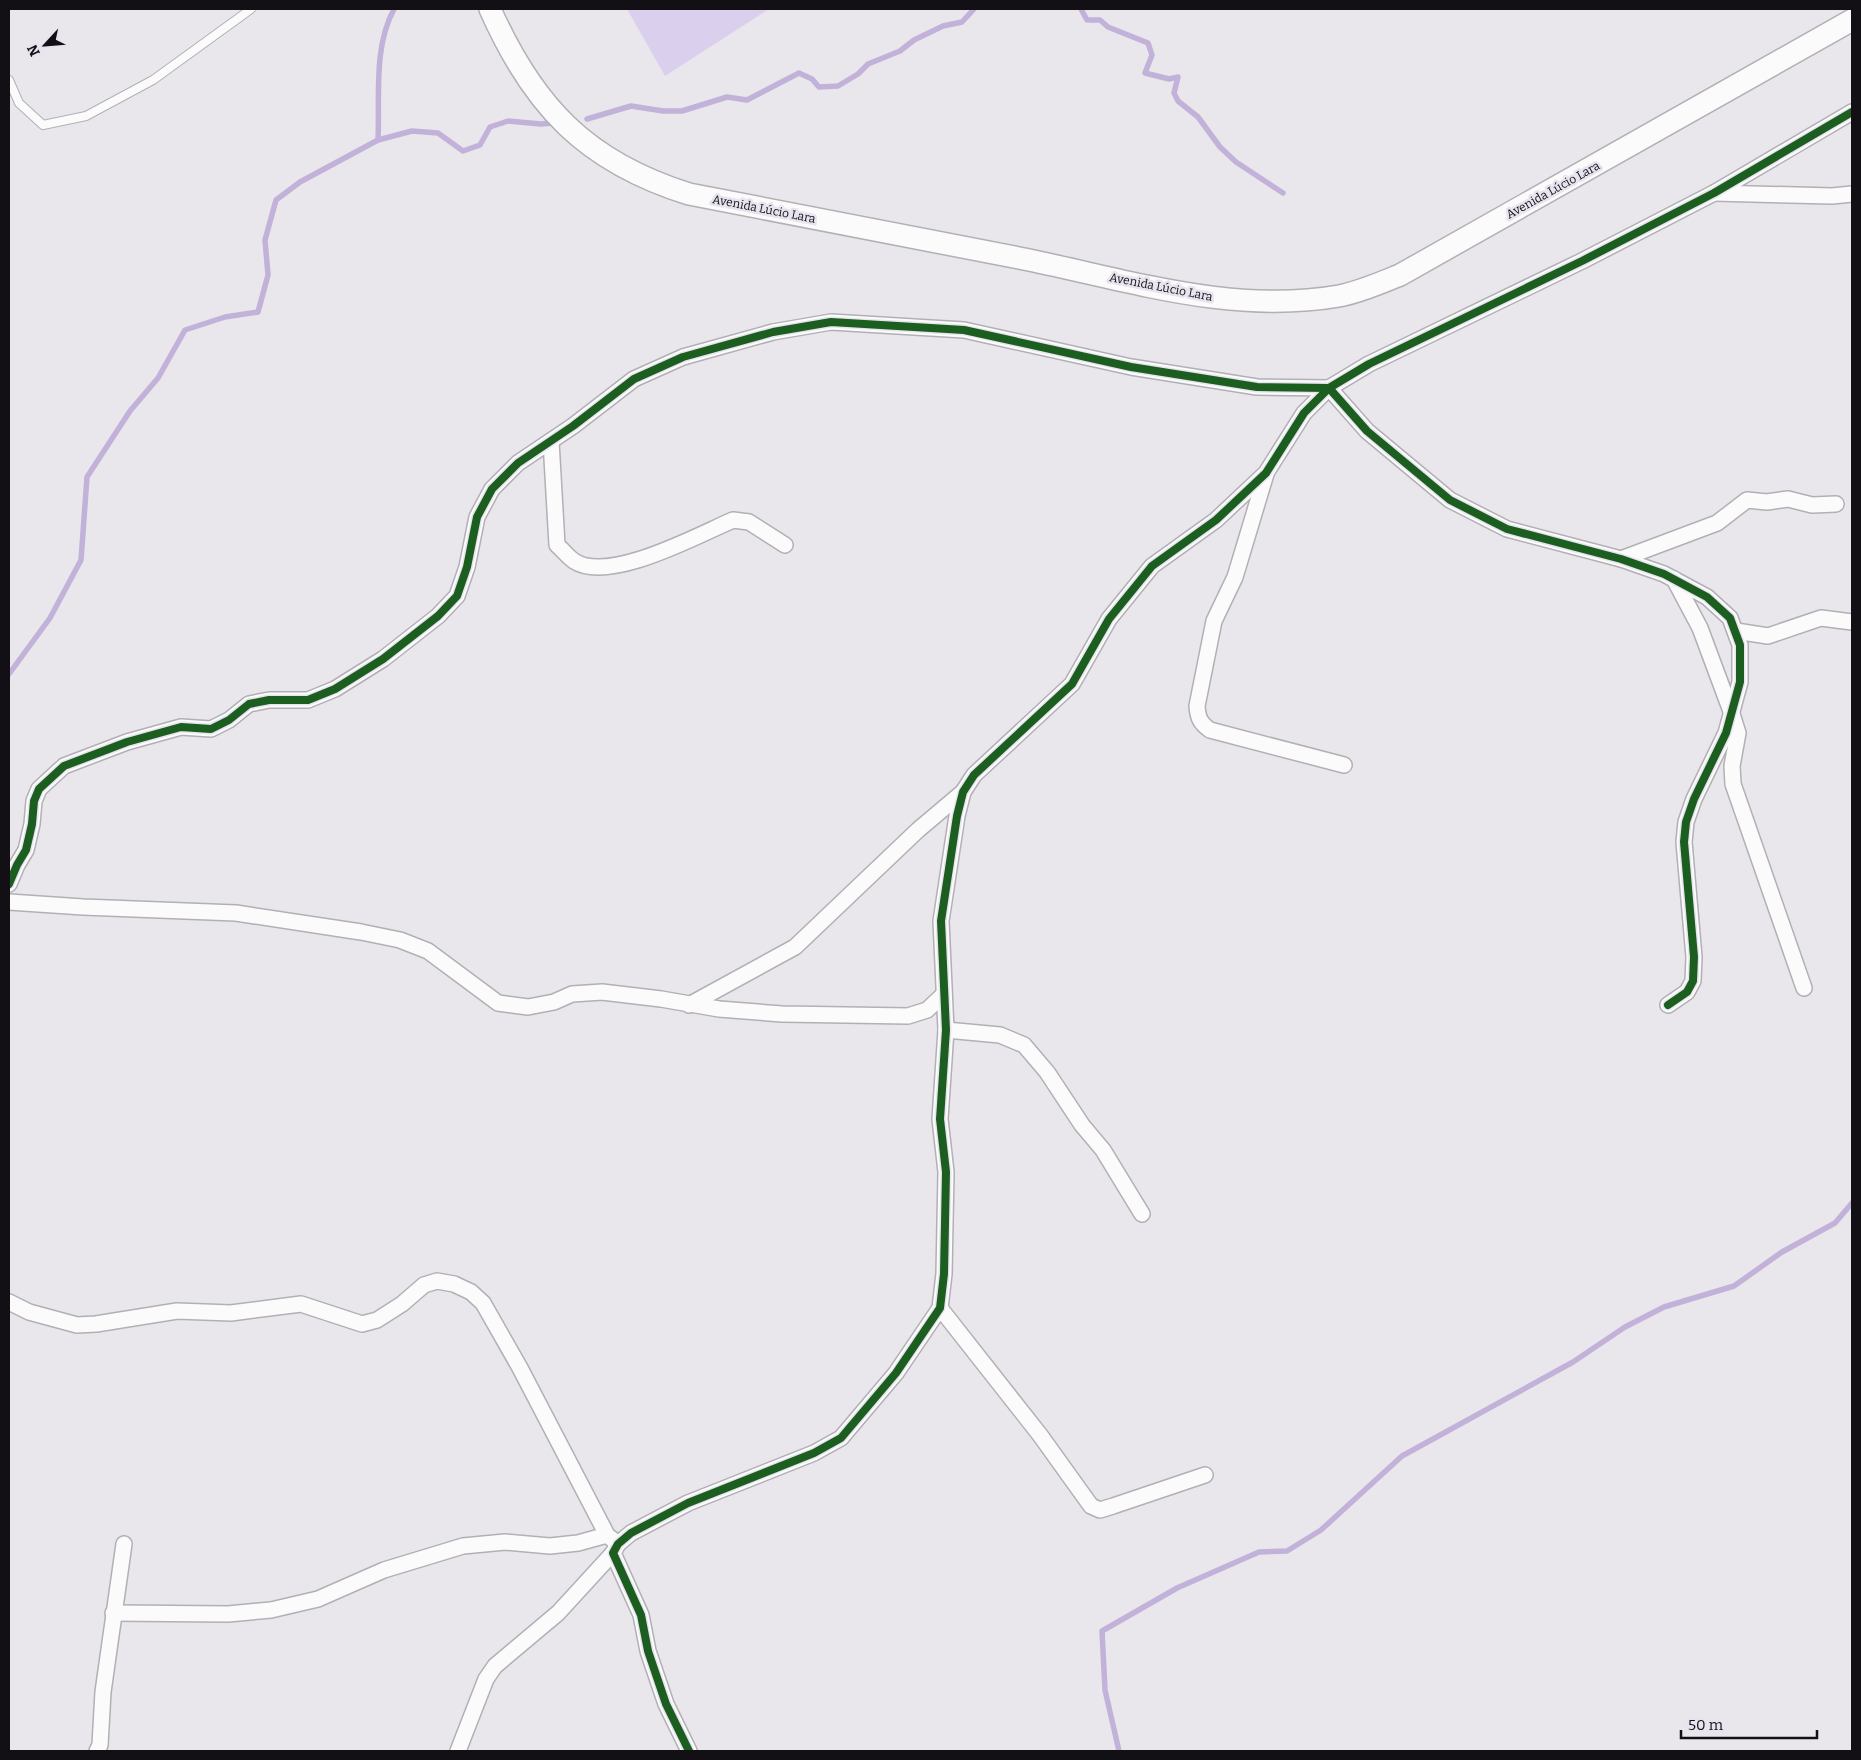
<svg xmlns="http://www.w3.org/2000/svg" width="1861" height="1760" viewBox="0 0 1861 1760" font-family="Bitter,serif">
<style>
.green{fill:#dbcfee}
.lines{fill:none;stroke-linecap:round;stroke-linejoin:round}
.stream{stroke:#c2b2d9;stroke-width:5.5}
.service-casing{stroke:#b1b0b4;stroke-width:10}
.minor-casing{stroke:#b1b0b4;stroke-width:18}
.secondary-casing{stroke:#b1b0b4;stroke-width:24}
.service{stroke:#fcfbfc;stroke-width:8}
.minor{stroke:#fcfbfc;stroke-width:15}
.secondary{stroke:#fcfbfc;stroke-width:21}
.cycleway-casing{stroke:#e8e4ef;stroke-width:11}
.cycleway{stroke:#1b5e20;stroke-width:8}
.labels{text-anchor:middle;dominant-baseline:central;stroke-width:5;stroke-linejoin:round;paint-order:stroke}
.street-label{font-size:12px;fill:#121014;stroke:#e8e4ef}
</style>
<rect width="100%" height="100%" fill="#e9e7ec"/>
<path class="green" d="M627 9H769L665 76Z"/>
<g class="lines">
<g class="stream">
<path d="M1081 9 1087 20H1100L1108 27 1148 43 1152 55 1145 73 1169 79 1178 77 1174 93 1178 101 1198 117 1220 147 1236 162 1283 193"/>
<path d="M587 119 631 106 663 111H682L727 97 747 100 799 73 812 79 819 87 838 86 858 74 868 64 900 51 914 40 943 26 962 22 974 9"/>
<path d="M378 140C380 97 373 48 394 9"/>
<path d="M9 674 50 618 81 560 87 477 130 411 158 378 185 330 225 317 258 312 268 275 265 240 276 200 300 182 378 140 412 131 438 133 463 151 480 145 490 127 508 121 541 124 553 123"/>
<path d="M1119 1751 1105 1690 1102 1631 1177 1588 1259 1552 1287 1551 1321 1530 1402 1456 1573 1362 1625 1327 1664 1307 1734 1286 1782 1252 1835 1223 1852 1203"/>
</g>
<g class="service-casing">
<path id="service" d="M9 80 19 103 43 125 86 116 153 80 251 9"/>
</g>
<g class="minor-casing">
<g id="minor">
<path d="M1714 193 1832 196 1852 194"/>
<path d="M551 441 557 545C563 550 568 557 574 561 609 584 698 535 733 520L749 522 785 545"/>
<path d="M1266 474 1235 577 1214 621 1197 706C1198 718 1200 723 1210 730L1344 765"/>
<path d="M1621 559 1717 523 1747 500 1767 502 1788 499 1812 505 1836 504"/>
<path d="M1674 579 1700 628 1732 714 1738 733 1732 766 1733 784 1804 988"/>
<path d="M1736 631 1768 636 1821 618 1852 622"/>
<path d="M9 884 17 865 26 850 32 824 34 801 39 789 64 766 127 742 181 727 211 729 229 720 249 704 269 700H308L335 689 383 659 438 616 457 596 467 567 477 517 492 489 518 463 573 426 634 379 683 357 773 332 831 322 964 330 1131 367 1257 387 1329 388 1367 431 1450 500 1507 529 1621 559 1664 574 1707 597 1730 618 1740 645V682L1726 733 1694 799 1686 822 1684 842 1694 957 1693 981 1687 992 1668 1005"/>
<path d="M9 902 83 907 236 913 361 932 400 940 428 951 498 1003 528 1007 554 1002 572 994 602 992 661 999 719 1009 782 1014 908 1016 927 1010 943 995"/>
<path d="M689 1005 795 947 918 830 963 792"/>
<path d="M946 1030 1000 1035 1024 1045 1047 1072 1082 1125 1103 1150 1142 1214"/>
<path d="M9 1302 29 1312 77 1325 96 1324 177 1311 231 1313 301 1304 362 1324 377 1320 402 1304 424 1285 437 1281 454 1284 471 1292 483 1303 520 1368 607 1535 618 1544"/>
<path d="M940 1308 1040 1435 1091 1506 1100 1510 1113 1506 1205 1475"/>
<path d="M113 1613 228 1614 271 1610 318 1599 384 1570 463 1546 505 1542 550 1546 578 1543 607 1535"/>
<path d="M97 1751 100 1745 103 1692 124 1544"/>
<path d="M458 1751 486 1679 495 1666 558 1613 613 1553"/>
<path d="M689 1751 666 1704 648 1651 641 1615 613 1553 618 1544 631 1533 688 1503 814 1453 841 1438 896 1373 940 1308 944 1274 946 1172 940 1119 946 1030 941 921 957 816 963 792 974 775 1072 684 1109 619 1152 566 1216 520 1266 473 1304 413 1329 388 1369 364 1582 261 1714 193 1852 112"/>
</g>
</g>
<g class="secondary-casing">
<path id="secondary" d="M490 9C533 106 586 162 689 194 799 216 909 237 1019 258 1125 279 1230 315 1339 296 1360 292 1380 283 1400 275L1852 20"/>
</g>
<use href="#service" class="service"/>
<use href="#minor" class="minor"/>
<use href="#secondary" class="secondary"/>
<g class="cycleway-casing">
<g id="cycleway">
<path d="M9 884 17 865 26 850 32 824 34 801 39 789 64 766 127 742 181 727 211 729 229 720 249 704 269 700H308L335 689 383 659 438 616 457 596 467 567 477 517 492 489 518 463 573 426 634 379 683 357 773 332 831 322 964 330 1131 367 1257 387 1329 388 1367 431 1450 500 1507 529 1621 559 1664 574 1707 597 1730 618 1740 645V682L1726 733 1694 799 1686 822 1684 842 1694 957 1693 981 1687 992 1668 1005"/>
<path d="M689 1751 666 1704 648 1651 641 1615 613 1553 618 1544 631 1533 688 1503 814 1453 841 1438 896 1373 940 1308 944 1274 946 1172 940 1119 946 1030 941 921 957 816 963 792 974 775 1072 684 1109 619 1152 566 1216 520 1266 473 1304 413 1329 388 1369 364 1582 261 1714 193 1852 112"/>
</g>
</g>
<use href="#cycleway" class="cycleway"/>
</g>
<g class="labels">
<g class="street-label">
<text transform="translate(1553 190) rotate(-29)">Avenida Lúcio Lara</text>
<text transform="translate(764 209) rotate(11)">Avenida Lúcio Lara</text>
<text transform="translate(1161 287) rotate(11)">Avenida Lúcio Lara</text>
</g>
</g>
<rect width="1861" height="1760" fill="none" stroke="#121014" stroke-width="20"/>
<g transform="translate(45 45) rotate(244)" stroke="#e8e4ef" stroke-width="4" paint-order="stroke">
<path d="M0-4L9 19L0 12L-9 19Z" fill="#121014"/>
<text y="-8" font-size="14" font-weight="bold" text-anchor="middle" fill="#121014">N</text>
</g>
<path d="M1681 1730v8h136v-8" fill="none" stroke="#121014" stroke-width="2.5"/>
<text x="1688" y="1730" font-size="15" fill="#121014" stroke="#e8e4ef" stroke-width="4" paint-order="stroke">50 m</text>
</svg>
